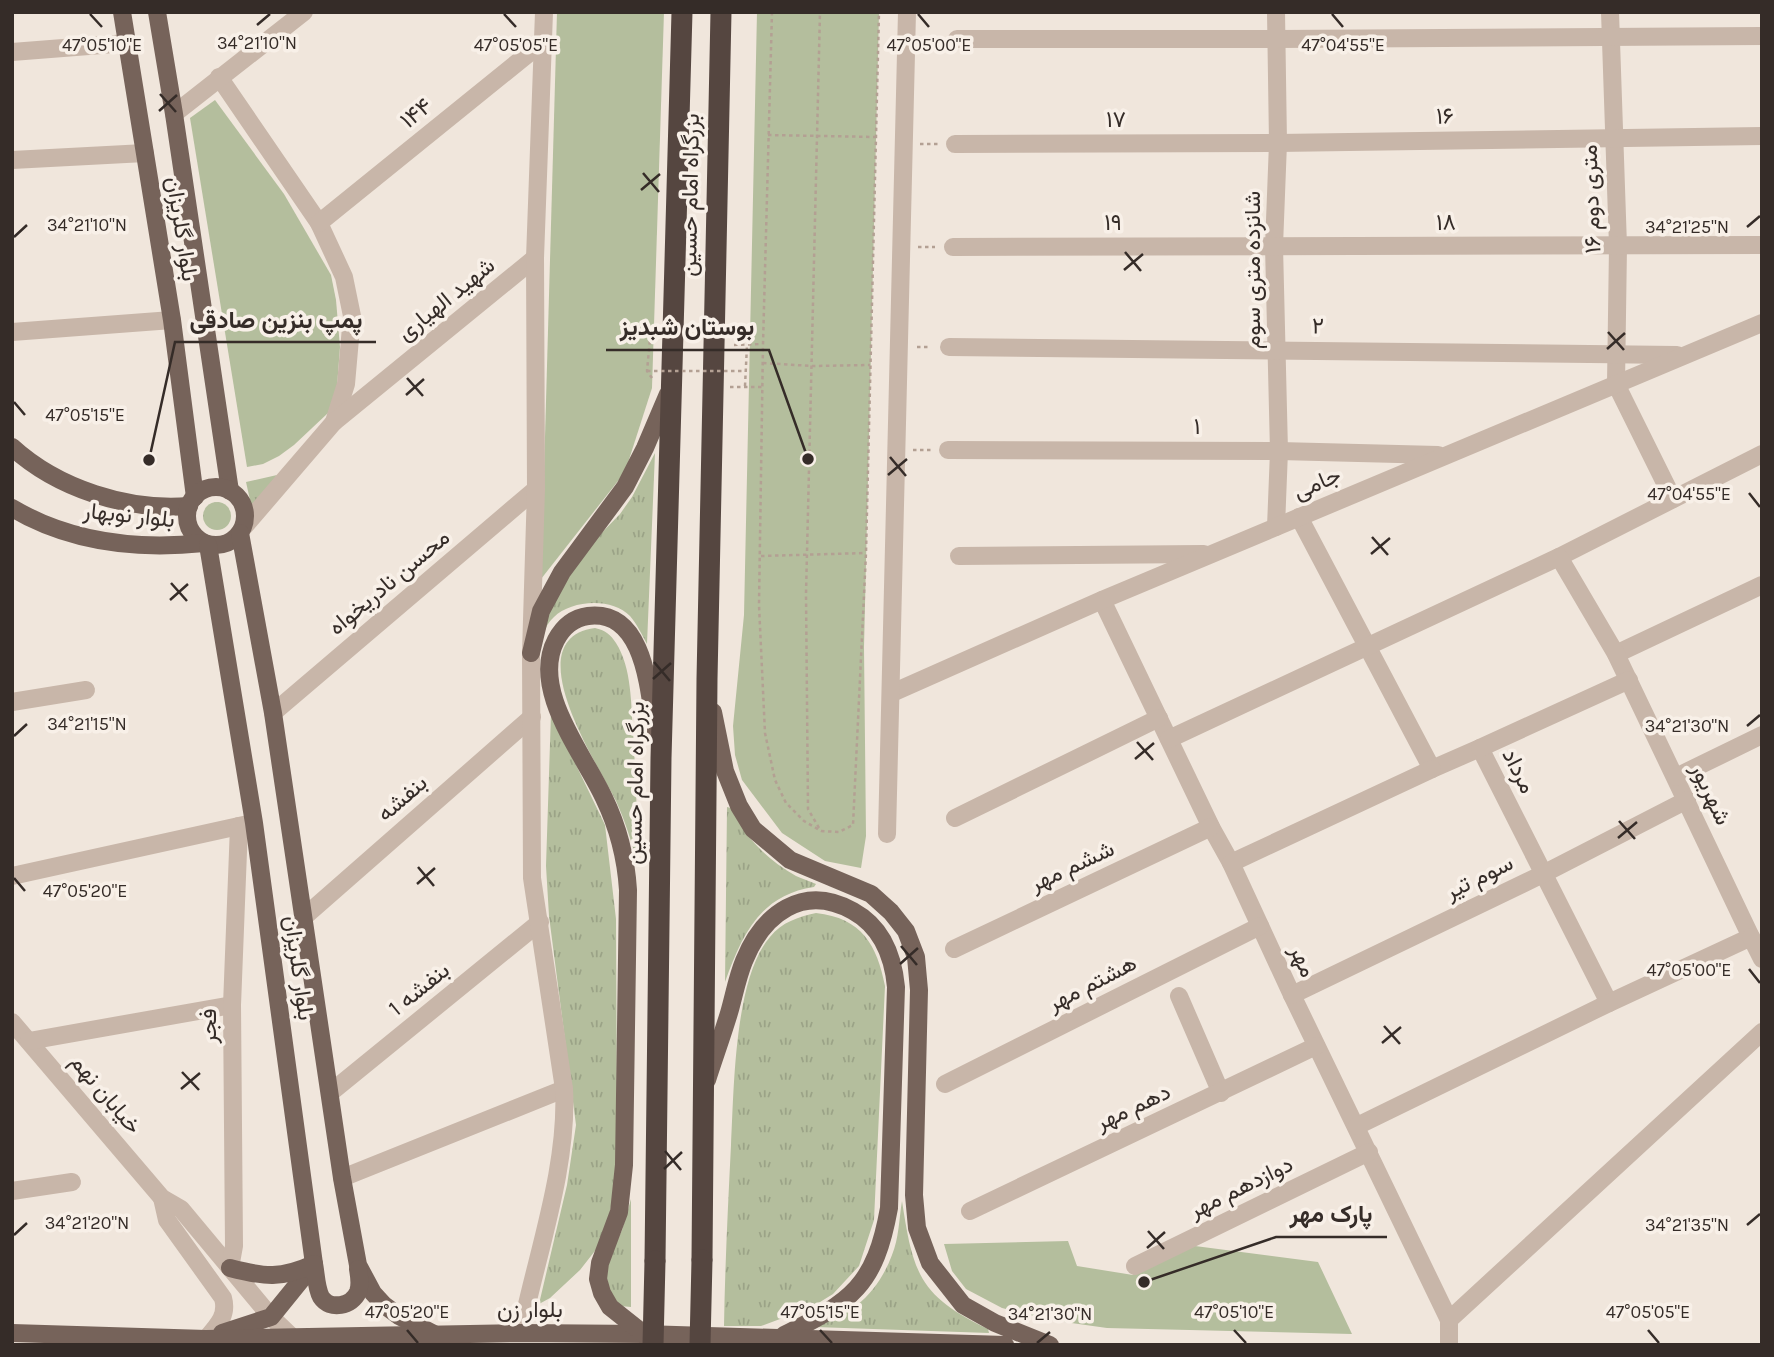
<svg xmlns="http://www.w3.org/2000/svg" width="1774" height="1357" viewBox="0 0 1774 1357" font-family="Karla,Vazirmatn,sans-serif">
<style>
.grass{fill:url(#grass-tufts)}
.park{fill:#b4be9d}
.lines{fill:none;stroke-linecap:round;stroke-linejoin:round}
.path{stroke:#b3a093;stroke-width:2.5;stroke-dasharray:3.5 3.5;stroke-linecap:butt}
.minor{stroke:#c8b6a9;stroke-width:18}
.major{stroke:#76635a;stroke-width:18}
.highway{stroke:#554640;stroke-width:21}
.path-bridge{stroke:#b3a093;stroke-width:2.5;stroke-dasharray:3.5 3.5;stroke-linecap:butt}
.highway-bridge{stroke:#554640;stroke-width:21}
.ticks{fill:none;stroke:#352c28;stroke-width:2.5}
.labels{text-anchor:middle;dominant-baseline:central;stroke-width:7;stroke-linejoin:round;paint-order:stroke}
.street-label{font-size:23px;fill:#352c28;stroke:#f8f0e8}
.ticks-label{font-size:18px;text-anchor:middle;fill:#352c28;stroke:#f8f0e8;stroke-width:7;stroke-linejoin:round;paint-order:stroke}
.leader{fill:none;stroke:#352c28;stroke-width:2.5}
.callout-dot{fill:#352c28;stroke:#f8f0e8;stroke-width:2.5}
.callout-label{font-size:24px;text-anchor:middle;font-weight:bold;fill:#352c28;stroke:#f8f0e8;stroke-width:7;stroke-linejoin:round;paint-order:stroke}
</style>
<defs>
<pattern id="grass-tufts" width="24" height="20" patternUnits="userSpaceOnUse" patternTransform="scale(1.75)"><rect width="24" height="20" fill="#b4be9d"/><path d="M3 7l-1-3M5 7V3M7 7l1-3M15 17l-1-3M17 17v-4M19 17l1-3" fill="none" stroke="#9ba387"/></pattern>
</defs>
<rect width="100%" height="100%" fill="#f0e6dc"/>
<g class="grass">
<path d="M655 453 647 644C642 635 637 624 630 616 612 597 571 600 554 617 547 623 544 632 540 641L548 607 590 545 620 514 632 497Z"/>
<path d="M277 475 252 509 246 482Z"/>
<circle cx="217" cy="516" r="14"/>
<path d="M595 628C605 630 611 635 616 643 632 668 631 705 633 733 636 777 637 822 639 867 632 844 626 823 616 801 599 766 514 639 595 628Z"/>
<path d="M551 713 605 825 616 919 617 1130 616 1178 608 1223 598 1247 580 1270 550 1298 539 1304 567 1185 576 1125 549 916 546 866Z"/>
<path d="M727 807 731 808C746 838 766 859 796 876 802 879 810 881 816 884L814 887C760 895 742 935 725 982Z"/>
<path d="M816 913C862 918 877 945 885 986L874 1220 859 1266 833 1294 812 1307 761 1326H724C725 1266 728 1205 731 1145 734 1090 734 978 770 937 782 922 798 917 816 913Z"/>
<path d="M631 1199V1307L620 1306 610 1294 605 1268 622 1230Z"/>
<path d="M902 1201C913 1273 919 1296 988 1329L989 1333 815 1327V1324C853 1317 879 1290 892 1255 899 1238 899 1219 902 1201Z"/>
</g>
<g class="park">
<path d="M557 12H664L652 388 625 472 541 579Z"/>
<path d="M757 12H879L864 647 866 836 861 868 825 861 782 833 742 780 735 755 733 726 744 615Z"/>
<path d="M215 100 284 194 331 275 336 300 340 347 337 387 328 413 294 445 279 456 263 464 247 467 190 118Z"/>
<path d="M1068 1241 1077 1266 1133 1275 1195 1246 1318 1262 1352 1334 1107 1328 1050 1320 1002 1308 966 1289 952 1271 944 1244Z"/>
</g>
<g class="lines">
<g class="path">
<path d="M772 12 763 344 759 605 765 733 775 780 786 803 804 821 821 831 839 832 853 825 866 553 879 12"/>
<path d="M922 38H940"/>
<path d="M768 135 876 137"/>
<path d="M920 144H938"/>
<path d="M918 247H935"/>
<path d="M734 345 762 344"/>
<path d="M917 347H931"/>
<path d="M763 363 812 366 870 365"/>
<path d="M652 378 647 371 650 339H655"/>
<path d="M745 386 747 345"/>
<path d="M730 387H762"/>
<path d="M913 450H931"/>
<path d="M761 556 866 553"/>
<path d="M819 828 808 809 806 594 820 12"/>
</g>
<g class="minor">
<path d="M1276 12 1278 143 1274 246 1279 451 1276 527"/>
<path d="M1610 12 1618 246 1616 384 1673 499"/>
<path d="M957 39H1277L1762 36"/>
<path d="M12 52 127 43"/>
<path d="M219 77 319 223 344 277 352 316 346 384 334 422"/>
<path d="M174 114 304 12"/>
<path d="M955 144 1278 143 1762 136"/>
<path d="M12 160 145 153"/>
<path d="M319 223 544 41"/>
<path d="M953 247 1762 245"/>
<path d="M12 332 172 320"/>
<path d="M949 347 1677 355"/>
<path d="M948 450 1279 451 1438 455"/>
<path d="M1299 517 1432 769 1480 748 1609 1003"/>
<path d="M243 528 334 422 535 258"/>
<path d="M959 556 1204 554"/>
<path d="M1559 557 1762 454"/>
<path d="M1102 600 1211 827 1231 863 1292 995 1449 1320V1345"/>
<path d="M1616 654 1762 585"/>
<path d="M892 693 1102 600 1762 323"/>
<path d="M12 702 86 690"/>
<path d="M273 713 536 489"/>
<path d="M1169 739 1559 557 1616 654 1751 937 1609 1003 1357 1126"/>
<path d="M1480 748 1629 680"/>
<path d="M1676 777 1762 735"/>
<path d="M955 818 1159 718"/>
<path d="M887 834 907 12"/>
<path d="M1231 863 1432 769"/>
<path d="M12 876 248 824"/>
<path d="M304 917 532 717"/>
<path d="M1751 937 1762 959"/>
<path d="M954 949 1211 827"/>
<path d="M1292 995 1543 874 1687 800"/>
<path d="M1179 996 1221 1093"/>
<path d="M12 1022 162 1198 181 1209 271 1317 293 1338"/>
<path d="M29 1041 232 1005"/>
<path d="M945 1084 1260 926"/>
<path d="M330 1093 540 922"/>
<path d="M342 1178 564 1089"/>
<path d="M12 1191 72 1182"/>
<path d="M162 1198 167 1220 223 1298C228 1316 217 1326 206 1339"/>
<path d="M970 1211 1316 1046"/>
<path d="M1135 1266 1369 1152"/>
<path d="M230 1268 234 1246 232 1005 239 826"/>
<path d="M1449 1320 1762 1032"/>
<path d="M518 1333 525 1313C541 1242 568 1161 564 1089L532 878 531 653 536 489 535 258 544 12"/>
</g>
<g class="major">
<path d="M122 12 172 320 195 497"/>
<path d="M157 12 174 114 230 491"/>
<path d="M12 447C58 489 128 511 189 506"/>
<circle cx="216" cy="516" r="29"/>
<path d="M12 508C71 543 137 550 204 543"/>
<path d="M240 533 273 713 342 1178 358 1265 373 1293 384 1305 399 1316 434 1334"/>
<path d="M208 545 254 823 314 1264 271 1317 222 1333"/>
<path d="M531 653 541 611 562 572 625 487 645 448 668 394"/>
<path d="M713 712 725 771 739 806 753 829 790 860 871 894 891 912 906 931 916 957 919 990 914 1195 917 1228 930 1263 963 1305 995 1323 1050 1345"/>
<path d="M707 1080C714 1058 722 1036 729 1013 734 996 737 978 744 961 763 914 803 883 853 911 882 927 893 955 896 987L889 1208C875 1286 852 1301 784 1335"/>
<path d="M230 1268C265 1277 281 1279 314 1264 316 1273 316 1288 321 1297 330 1311 352 1306 358 1292 361 1284 359 1276 358 1269"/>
<path d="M12 1333 206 1339 518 1333 644 1334 1005 1345"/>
<path d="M644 1334 610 1307 602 1293 598 1279 600 1263 619 1212 624 1165 628 890C626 858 618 827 604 798 584 754 530 690 556 640 563 627 573 618 588 616 647 609 649 696 656 736"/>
</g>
<g class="highway">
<path d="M702 1260 707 679 721 12"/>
<path d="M655 1261 661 758 682 12"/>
</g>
<path class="path-bridge" d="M647 371H745"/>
<g class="highway-bridge">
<path d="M653 1345 655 1261"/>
<path d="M700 1345 702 1260"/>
</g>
</g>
<path class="ticks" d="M90 14 102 27M504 14 516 27M918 14 929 27M1332 14 1343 27M257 25 270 14M160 94 176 112M159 111 177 95M643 173 659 192M641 190 660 174M1747 227 1760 216M14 237 27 225M1125 252 1141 271M1124 270 1143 254M1608 332 1624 350M1607 349 1625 333M407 378 423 396M406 395 424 379M14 402 25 415M890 457 906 476M888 475 907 459M1749 493 1760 507M1372 537 1388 555M1371 554 1390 538M171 583 187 601M170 600 188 584M654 662 670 681M653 679 671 663M1747 726 1760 715M14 736 27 724M1137 742 1153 760M1135 759 1154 743M1619 821 1635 839M1618 838 1637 822M418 867 434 886M14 878 25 891M417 884 435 868M901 946 917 965M900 964 918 948M1749 969 1760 983M1384 1026 1400 1044M1382 1043 1401 1027M182 1072 199 1090M181 1089 200 1073M665 1151 681 1170M664 1169 682 1152M1747 1225 1760 1214M1148 1231 1164 1249M14 1235 27 1223M1147 1248 1165 1232M407 1330 418 1343M820 1330 832 1343M1234 1330 1246 1343M1648 1330 1659 1343M1037 1343 1050 1332"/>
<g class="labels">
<g class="street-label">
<text transform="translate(416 113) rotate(-39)">۱۴۴</text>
<text transform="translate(1445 116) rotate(-1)">۱۶</text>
<text x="1116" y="119">۱۷</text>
<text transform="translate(690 195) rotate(-89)">بزرگراه امام حسین</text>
<text transform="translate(1591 199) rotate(-92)">۱۶ متری دوم</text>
<text x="1113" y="222">۱۹</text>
<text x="1446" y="222">۱۸</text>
<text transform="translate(182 229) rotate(81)">بلوار گلریزان</text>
<text transform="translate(1252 270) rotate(-90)">شانزده متری سوم</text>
<text transform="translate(446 299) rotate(-39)">شهید الهیاری</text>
<text transform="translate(1318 326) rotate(1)">۲</text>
<text x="1197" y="426">۱</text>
<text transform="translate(1317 483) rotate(-23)">جامی</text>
<text transform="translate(129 515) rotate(6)">بلوار نوبهار</text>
<text transform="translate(389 582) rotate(-40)">محسن نادریخواه</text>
<text transform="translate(1519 771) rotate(63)">مرداد</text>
<text transform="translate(635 783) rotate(-89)">بزرگراه امام حسین</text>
<text transform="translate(1711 794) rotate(65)">شهریور</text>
<text transform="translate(402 798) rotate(-41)">بنفشه</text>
<text transform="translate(1072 866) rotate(-25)">ششم مهر</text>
<text transform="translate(1479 877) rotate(-26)">سوم تیر</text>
<text transform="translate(1303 961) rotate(66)">مهر</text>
<text transform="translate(299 968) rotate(82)">بلوار گلریزان</text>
<text transform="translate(1092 983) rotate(-27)">هشتم مهر</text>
<text transform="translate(419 989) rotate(-39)">بنفشه 1</text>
<text transform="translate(208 1026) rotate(-90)">فجر</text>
<text transform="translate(106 1094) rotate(50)">خیابان نهم</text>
<text transform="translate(1133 1107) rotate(-25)">دهم مهر</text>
<text transform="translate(1241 1187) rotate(-26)">دوازدهم مهر</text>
<text x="530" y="1309">بلوار زن</text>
</g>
</g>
<g class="ticks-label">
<text x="257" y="49">34°21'10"N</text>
<text x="102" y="51">47°05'10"E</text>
<text x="516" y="51">47°05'05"E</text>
<text x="929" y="51">47°05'00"E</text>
<text x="1343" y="51">47°04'55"E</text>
<text x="87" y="231">34°21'10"N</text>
<text x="1687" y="233">34°21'25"N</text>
<text x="85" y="421">47°05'15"E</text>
<text x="1689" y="500">47°04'55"E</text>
<text x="87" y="730">34°21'15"N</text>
<text x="1687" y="732">34°21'30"N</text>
<text x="85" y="897">47°05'20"E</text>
<text x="1689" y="976">47°05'00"E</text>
<text x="87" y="1229">34°21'20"N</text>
<text x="1687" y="1231">34°21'35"N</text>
<text x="407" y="1318">47°05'20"E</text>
<text x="820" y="1318">47°05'15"E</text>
<text x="1234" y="1318">47°05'10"E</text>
<text x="1648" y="1318">47°05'05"E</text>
<text x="1050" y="1320">34°21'30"N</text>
</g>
<path class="leader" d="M149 460L175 342H376M808 459L769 350H606M1144 1282L1276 1237H1387"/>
<g class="callout-dot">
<circle cx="149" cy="460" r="7"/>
<circle cx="808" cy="459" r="7"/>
<circle cx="1144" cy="1282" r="7"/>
</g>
<g class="callout-label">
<text x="276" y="328">پمپ بنزین صادقی</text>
<text x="687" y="335">بوستان شبدیز</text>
<text x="1331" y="1222">پارک مهر</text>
</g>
<rect width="1774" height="1357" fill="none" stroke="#352c28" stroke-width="28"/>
</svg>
